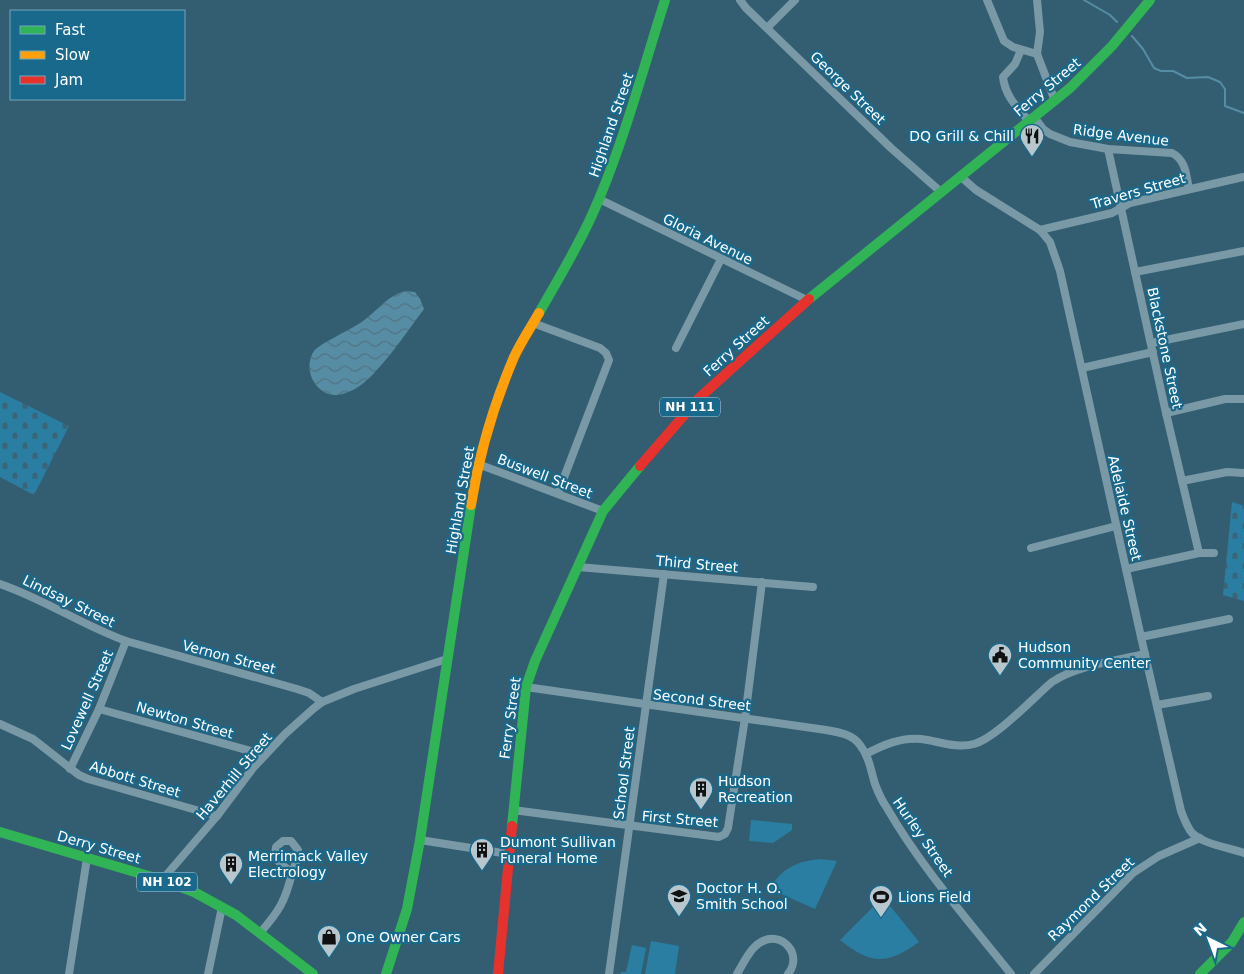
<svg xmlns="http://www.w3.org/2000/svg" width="1244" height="974" viewBox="0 0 1244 974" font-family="'DejaVu Sans',sans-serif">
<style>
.cemetery{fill:url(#cemetery-stones)}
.green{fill:#2a7ea2}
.water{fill:url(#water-waves)}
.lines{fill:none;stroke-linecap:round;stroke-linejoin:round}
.stream{stroke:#568da5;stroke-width:2}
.street{stroke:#7a99a6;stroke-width:8}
.fast{stroke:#30b455;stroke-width:10}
.slow{stroke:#ff9f0a;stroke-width:10}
.jam{stroke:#e5322d;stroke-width:10}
.labels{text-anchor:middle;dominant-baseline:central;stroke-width:4.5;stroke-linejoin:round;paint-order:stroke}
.shield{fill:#19698c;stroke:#bad2dc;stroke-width:1}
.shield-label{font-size:12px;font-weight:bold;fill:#fff}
.street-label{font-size:14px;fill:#fff;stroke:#19698c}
.poi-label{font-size:14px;fill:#fff;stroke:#19698c;text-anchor:start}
</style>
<defs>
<pattern id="cemetery-stones" width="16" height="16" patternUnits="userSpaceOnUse" patternTransform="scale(1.25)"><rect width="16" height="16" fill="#2a7ea2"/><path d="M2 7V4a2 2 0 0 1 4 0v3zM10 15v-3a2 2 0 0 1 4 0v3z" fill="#3b6577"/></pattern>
<pattern id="water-waves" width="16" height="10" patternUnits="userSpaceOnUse" patternTransform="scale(1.25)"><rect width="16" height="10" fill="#568da5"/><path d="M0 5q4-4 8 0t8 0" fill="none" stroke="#527381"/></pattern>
</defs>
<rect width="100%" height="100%" fill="#335e72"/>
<g class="cemetery">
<path d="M0 392 69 426 34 495 0 477Z"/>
<path d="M1232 502 1244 506V601L1223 595Z"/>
</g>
<g class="green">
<path d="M751 820 792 824V830L773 843 749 841Z"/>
<path d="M821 859 837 861 815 909 770 889C781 868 798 861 821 859Z"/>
<path d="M883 897 919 942C887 965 871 965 840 940Z"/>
<path d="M651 941 679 946 675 974H645Z"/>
<path d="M632 945 646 948 641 974H621V972H626Z"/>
</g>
<path class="water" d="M405 291 415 292 420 299 424 309C408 330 377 377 355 389 349 392 340 396 333 395 313 392 303 367 314 351 319 344 354 328 363 321 378 310 387 296 405 291Z"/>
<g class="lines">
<g class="stream">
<path d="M1084 0 1110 15 1117 22"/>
<path d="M1132 36 1143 49 1154 68 1161 71H1173L1187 78 1208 77 1220 82 1225 89V106L1244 113"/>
</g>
<g class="street">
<path d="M740 0 746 8 891 148 941 192"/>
<path d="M987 0 1004 41 1013 47 1037 54"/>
<path d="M1037 0 1040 32 1037 54 1055 101"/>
<path d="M767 28 795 0"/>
<path d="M1021 50 1015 64 1003 77C1005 96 1017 107 1029 121"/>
<path d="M1034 117 1043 129 1050 134 1070 142 1108 149 1172 153C1186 160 1186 175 1189 189"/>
<path d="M1108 149 1166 413 1199 553"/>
<path d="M960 176 976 190 1040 230 1050 242 1060 271 1141 637 1181 811C1184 819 1187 827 1192 833 1205 845 1228 847 1244 853"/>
<path d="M599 199 807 300"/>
<path d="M1040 230 1112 213 1130 203 1243 177"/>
<path d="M1135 272 1244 251"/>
<path d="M533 323 600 348 606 353 609 360 558 493"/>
<path d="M1151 343 1244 324"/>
<path d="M676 348 721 259"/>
<path d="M1082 368 1153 352"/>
<path d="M1166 413 1225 399H1244"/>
<path d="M478 464 603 511"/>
<path d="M1182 481 1227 472 1244 473"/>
<path d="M1031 548 1116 526"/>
<path d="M578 567 813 587"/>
<path d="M1126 569 1199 553H1214"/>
<path d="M0 584C44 599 82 625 126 641L297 689 309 693 322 702"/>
<path d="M1141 637 1229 619"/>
<path d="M526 687 826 730C838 732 852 734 860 745 869 756 871 771 875 784 878 792 882 801 887 808 921 867 968 920 1011 974"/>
<path d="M1157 705 1208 696"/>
<path d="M99 709 265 755"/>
<path d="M0 724 33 739 79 775 88 779 217 816"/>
<path d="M866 754C883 745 901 737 921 739 938 741 957 749 974 744 996 738 1033 698 1052 682 1078 665 1115 661 1145 654"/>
<path d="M70 769 99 709 126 641"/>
<path d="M513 810 719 837 725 834 728 828 745 718 762 582"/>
<path d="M420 840 509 854"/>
<path d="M283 841H291L298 850V857L292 873 279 862 275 855 276 847Z"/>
<path d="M162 880 217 816 253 768 285 734 313 709 322 702 354 689 447 659"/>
<path d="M260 933C279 911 285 902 292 873"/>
<path d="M69 974 87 858"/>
<path d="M208 974 222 907"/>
<path d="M609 974 664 574"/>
<path d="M737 974C743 964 750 948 761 942 781 930 804 954 788 974"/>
<path d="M1034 974 1133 873 1159 856 1200 838"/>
</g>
<g class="fast">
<path d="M809 299 1070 88 1112 46 1150 0"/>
<path d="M539 313C560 276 583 238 599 199 626 134 644 66 665 0"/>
<path d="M512 826 526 687 535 661 603 511 640 466"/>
<path d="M0 832 162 880 194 892 236 915 313 974"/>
<path d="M386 974 407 909 420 840 471 505"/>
<path d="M1200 974 1232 942 1244 922"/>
</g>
<path class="slow" d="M471 505C479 454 494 404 514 357 521 342 531 327 539 313"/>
<g class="jam">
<path d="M640 466 699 398 809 299"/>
<path d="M498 974 512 826"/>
</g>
</g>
<defs>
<g id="restaurant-pin" transform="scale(1.25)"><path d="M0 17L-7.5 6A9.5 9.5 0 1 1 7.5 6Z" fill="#b8c7ce" stroke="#19698c"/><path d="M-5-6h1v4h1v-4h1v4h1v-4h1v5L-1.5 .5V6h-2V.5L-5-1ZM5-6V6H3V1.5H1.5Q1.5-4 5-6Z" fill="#111"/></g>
<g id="civic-pin" transform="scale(1.25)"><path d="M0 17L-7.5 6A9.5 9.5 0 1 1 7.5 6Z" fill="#b8c7ce" stroke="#19698c"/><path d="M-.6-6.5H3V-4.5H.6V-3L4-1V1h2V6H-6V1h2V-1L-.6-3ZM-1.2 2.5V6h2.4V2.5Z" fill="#111"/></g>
<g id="building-pin" transform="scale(1.25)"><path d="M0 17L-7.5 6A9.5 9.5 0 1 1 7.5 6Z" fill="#b8c7ce" stroke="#19698c"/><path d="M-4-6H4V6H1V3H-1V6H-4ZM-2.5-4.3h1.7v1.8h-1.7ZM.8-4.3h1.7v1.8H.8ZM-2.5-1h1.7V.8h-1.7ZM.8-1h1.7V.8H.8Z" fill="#111"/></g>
<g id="school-pin" transform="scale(1.25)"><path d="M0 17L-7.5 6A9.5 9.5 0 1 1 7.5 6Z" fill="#b8c7ce" stroke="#19698c"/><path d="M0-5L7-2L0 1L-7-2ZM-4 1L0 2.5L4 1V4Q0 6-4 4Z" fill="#111"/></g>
<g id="stadium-pin" transform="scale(1.25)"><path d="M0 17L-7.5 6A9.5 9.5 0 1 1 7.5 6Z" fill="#b8c7ce" stroke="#19698c"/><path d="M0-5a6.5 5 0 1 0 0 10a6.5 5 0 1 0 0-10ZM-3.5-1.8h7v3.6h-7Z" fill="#111"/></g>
<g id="shop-pin" transform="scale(1.25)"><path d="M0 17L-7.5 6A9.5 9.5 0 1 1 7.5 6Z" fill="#b8c7ce" stroke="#19698c"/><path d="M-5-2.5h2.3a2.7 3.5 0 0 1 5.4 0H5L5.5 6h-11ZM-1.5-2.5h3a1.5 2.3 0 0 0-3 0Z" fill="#111"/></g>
</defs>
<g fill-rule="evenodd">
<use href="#restaurant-pin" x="1032" y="136"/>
<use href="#civic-pin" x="1000" y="655"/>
<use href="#building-pin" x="701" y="789"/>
<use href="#building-pin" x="482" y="850"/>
<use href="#building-pin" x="231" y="864"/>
<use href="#school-pin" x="679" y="896"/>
<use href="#stadium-pin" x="881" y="897"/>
<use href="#shop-pin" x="329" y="937"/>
</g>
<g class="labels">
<g class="shield">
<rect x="660" y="397.5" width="60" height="19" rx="4"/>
<rect x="137" y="872.5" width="60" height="19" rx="4"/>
</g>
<g class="shield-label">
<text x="690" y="407">NH 111</text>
<text x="167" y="882">NH 102</text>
</g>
<g class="street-label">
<text transform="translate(1047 87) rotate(-40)">Ferry Street</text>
<text transform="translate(848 88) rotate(44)">George Street</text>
<text transform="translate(611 125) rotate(-71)">Highland Street</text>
<text transform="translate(1121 135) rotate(7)">Ridge Avenue</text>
<text transform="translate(1138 191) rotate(-16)">Travers Street</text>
<text transform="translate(708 239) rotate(26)">Gloria Avenue</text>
<text transform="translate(736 346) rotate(-42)">Ferry Street</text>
<text transform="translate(1165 348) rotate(78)">Blackstone Street</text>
<text transform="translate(545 476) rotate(21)">Buswell Street</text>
<text transform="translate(460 500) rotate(-80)">Highland Street</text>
<text transform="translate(1125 508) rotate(77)">Adelaide Street</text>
<text transform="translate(697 564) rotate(5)">Third Street</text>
<text transform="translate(69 601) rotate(26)">Lindsay Street</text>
<text transform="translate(229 657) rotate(15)">Vernon Street</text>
<text transform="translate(87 700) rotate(-66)">Lovewell Street</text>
<text transform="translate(702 700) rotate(7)">Second Street</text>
<text transform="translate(510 718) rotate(-82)">Ferry Street</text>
<text transform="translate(185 720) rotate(16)">Newton Street</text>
<text transform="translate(624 773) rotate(-83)">School Street</text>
<text transform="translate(234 776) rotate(-50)">Haverhill Street</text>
<text transform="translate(135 779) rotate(17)">Abbott Street</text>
<text transform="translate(680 819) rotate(5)">First Street</text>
<text transform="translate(923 837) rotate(55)">Hurley Street</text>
<text transform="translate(99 847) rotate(16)">Derry Street</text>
<text transform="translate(1091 899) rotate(-44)">Raymond Street</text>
</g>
<g class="poi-label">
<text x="1014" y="136" text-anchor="end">DQ Grill &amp; Chill</text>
<text x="1018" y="647">Hudson<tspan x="1018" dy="16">Community Center</tspan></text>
<text x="718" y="781">Hudson<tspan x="718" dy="16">Recreation</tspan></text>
<text x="500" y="842">Dumont Sullivan<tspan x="500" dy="16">Funeral Home</tspan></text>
<text x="248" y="856">Merrimack Valley<tspan x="248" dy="16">Electrology</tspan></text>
<text x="696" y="888">Doctor H. O.<tspan x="696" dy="16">Smith School</tspan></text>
<text x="898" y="897">Lions Field</text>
<text x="346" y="937">One Owner Cars</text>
</g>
</g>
<rect x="10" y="10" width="175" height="90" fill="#19698c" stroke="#75a5ba"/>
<rect x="20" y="26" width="25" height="8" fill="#30b455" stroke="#75a5ba"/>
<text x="55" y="35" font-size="15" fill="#ffffff">Fast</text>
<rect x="20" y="51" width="25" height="8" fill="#ff9f0a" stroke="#75a5ba"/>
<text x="55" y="60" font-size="15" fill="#ffffff">Slow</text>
<rect x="20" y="76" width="25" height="8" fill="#e5322d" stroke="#75a5ba"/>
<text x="55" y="85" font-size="15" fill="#ffffff">Jam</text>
<g transform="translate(1209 939) rotate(318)" stroke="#19698c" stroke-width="4" paint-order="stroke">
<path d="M0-4L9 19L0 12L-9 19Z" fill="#ffffff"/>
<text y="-8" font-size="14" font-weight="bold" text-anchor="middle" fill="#ffffff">N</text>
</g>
</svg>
